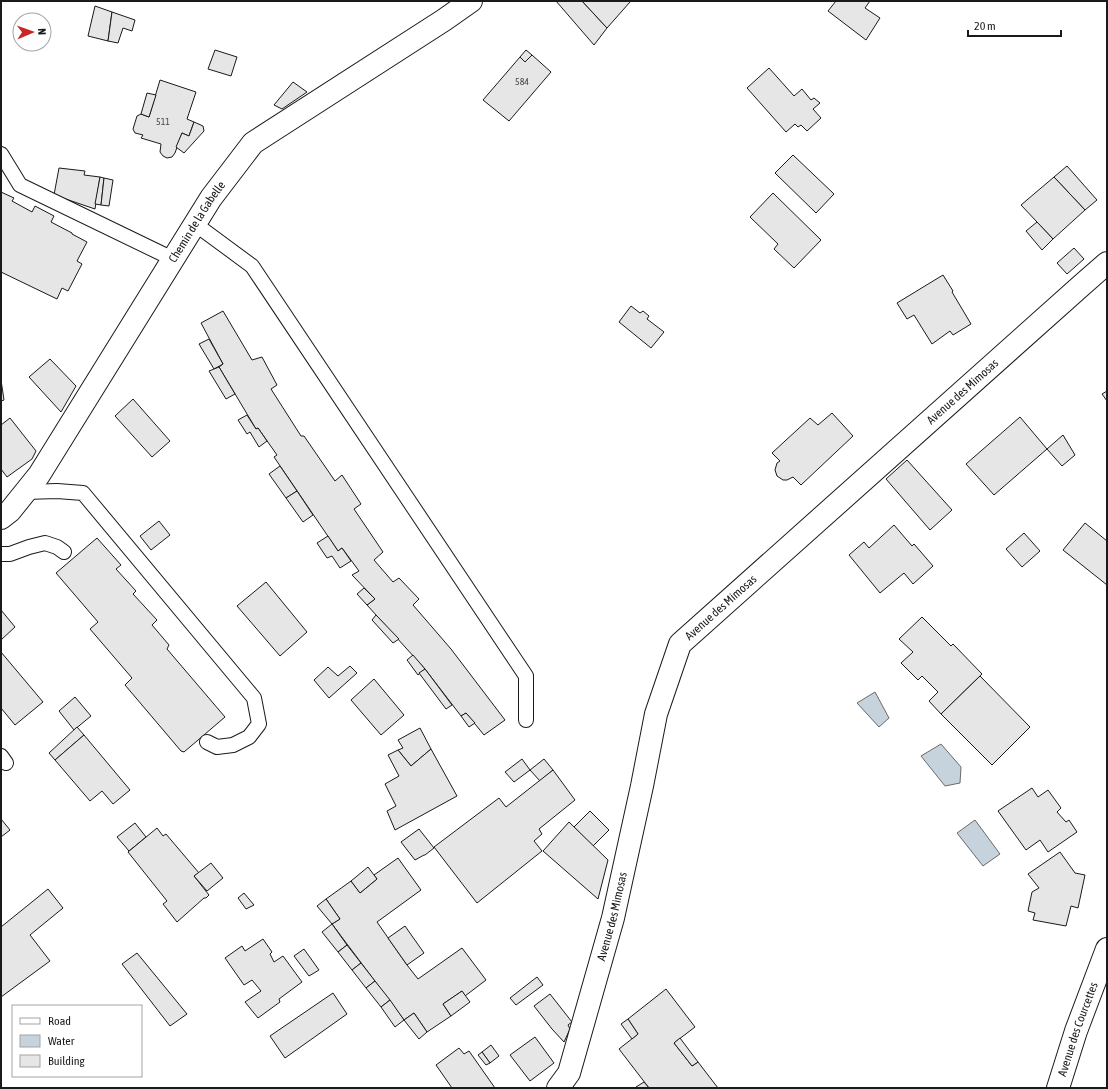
<svg xmlns="http://www.w3.org/2000/svg" width="1108" height="1089" viewBox="0 0 1108 1089" font-family="'Asap Condensed',sans-serif">
<style>
.water{fill:#c6d2dc;stroke:#6a6a6a}
.building{fill:#e6e6e6;stroke:#1a1a1a}
.lines{fill:none;stroke-linecap:round;stroke-linejoin:round}
.service-casing{stroke:#1a1a1a;stroke-width:16}
.minor-casing{stroke:#1a1a1a;stroke-width:24}
.service{stroke:#fff;stroke-width:14}
.minor{stroke:#fff;stroke-width:22}
.labels{text-anchor:middle;dominant-baseline:central;stroke-width:3;stroke-linejoin:round;paint-order:stroke}
.number-label{font-size:10px;fill:#4d4d4d}
.street-label{font-size:12px;fill:#1a1a1a;stroke:#fff}
</style>
<rect width="100%" height="100%" fill="#fff"/>
<g class="water">
<path d="M875 692 889 718 879 727 857 703Z"/>
<path d="M941 744 961 767 960 783 945 786 921 756Z"/>
<path d="M975 820 1000 854 983 866 957 833Z"/>
</g>
<g class="building">
<path d="M556 1H582L607 28 594 45Z"/>
<path d="M582 1H629L630 2 607 28Z"/>
<path d="M836 1H870L865 8 880 18 866 40 828 11Z"/>
<path d="M95 6 112 12 108 41 88 36Z"/>
<path d="M112 12 135 20 132 31 123 28 118 43 108 41Z"/>
<path d="M215 50 237 57 231 76 208 69Z"/>
<path d="M526 50 532 55 525 62 520 57Z"/>
<path d="M532 55 551 72 509 121 483 100 520 57 525 62Z"/>
<path d="M769 68 794 96 802 89 811 100 814 98 820 103 813 109 821 118 807 131 801 125 798 127 795 124 786 132 747 88Z"/>
<path d="M160 80 196 92 187 119 194 122 189 136 182 133 175 153 172 157 167 158 163 156 160 152 161 144 141 138 143 135 135 133 133 129 137 116 141 114 149 117Z"/>
<path d="M293 82 307 92 282 109 274 105Z"/>
<path d="M147 93 156 95 149 117 141 114Z"/>
<path d="M194 122 203 126 204 131 184 153 176 147 182 133 189 136Z"/>
<path d="M793 155 834 194 816 213 775 173Z"/>
<path d="M1067 166 1097 200 1085 210 1054 177Z"/>
<path d="M59 168 85 171 84 175 100 177 95 209 54 195Z"/>
<path d="M100 177 104 178 101 205 95 204Z"/>
<path d="M1054 177 1085 210 1053 239 1021 205Z"/>
<path d="M104 178 113 180 109 206 101 205Z"/>
<path d="M1 192 14 198 12 201 32 212 35 206 54 216 51 222 72 233V234L87 242 77 261 82 264 68 291 62 288 57 299 1 272Z"/>
<path d="M773 193 821 240 794 268 774 249 778 244 750 217Z"/>
<path d="M1037 222 1053 239 1042 250 1026 231Z"/>
<path d="M1074 248 1084 259 1067 274 1057 263Z"/>
<path d="M943 275 953 291 952 292 971 324 953 335 950 331 932 344 914 315 907 319 897 303Z"/>
<path d="M631 306 640 313 643 311 649 316 647 319 664 332 651 348 619 322Z"/>
<path d="M223 311 252 360 262 357 277 385 271 389 301 436H304L335 481 342 475 361 504 354 509 383 552 374 560 393 582 399 578 419 599 413 605 451 649 505 720 484 735 466 713 461 716 425 669 367 605 375 599 352 575 359 571 342 548 338 551 274 457 277 455 258 428 256 429 219 367 223 364 201 323Z"/>
<path d="M209 339 223 364 214 369 199 344Z"/>
<path d="M50 359 76 386 61 412 29 377Z"/>
<path d="M219 367 235 394 226 399 209 371Z"/>
<path d="M1 380 4 400 1 401Z"/>
<path d="M1107 391V401L1102 394Z"/>
<path d="M133 399 170 441 152 457 115 416Z"/>
<path d="M832 413 853 436 801 485 793 477 787 480H783L777 476 775 470 777 463 780 461 772 453 810 418 818 425Z"/>
<path d="M247 415 256 429 258 428 267 441 259 447 250 432 247 434 238 420Z"/>
<path d="M1020 417 1047 449 994 495 966 464Z"/>
<path d="M10 418 36 451 32 459 7 477 1 469V425Z"/>
<path d="M1063 435 1075 455 1062 466 1047 449Z"/>
<path d="M907 460 952 510 930 530 886 479Z"/>
<path d="M280 466 297 491 286 498 269 474Z"/>
<path d="M297 491 313 515 303 522 286 498Z"/>
<path d="M159 521 170 535 151 550 140 536Z"/>
<path d="M1085 523 1107 541V585L1063 550Z"/>
<path d="M894 525 912 546 914 544 933 566 913 584 904 573 880 593 849 555 864 542 869 548Z"/>
<path d="M1024 533 1040 551 1022 567 1006 549Z"/>
<path d="M328 536 338 551 342 548 351 561 340 568 332 556 327 558 317 543Z"/>
<path d="M97 538 121 565 116 569 136 591 133 594 157 620 152 625 169 645 167 649 225 717 184 752 181 751 125 685 132 678 90 629 98 622 56 573Z"/>
<path d="M266 582 307 632 280 656 237 606Z"/>
<path d="M364 588 375 599 367 605 357 594Z"/>
<path d="M1 610 15 627 1 640Z"/>
<path d="M376 615 399 639 393 643 372 620Z"/>
<path d="M922 617 951 646 953 644 982 674 941 714 929 701 938 692 922 676 918 680 901 663 913 652 899 639Z"/>
<path d="M1 652 43 702 15 725 1 708Z"/>
<path d="M413 655 425 669 418 675 407 660Z"/>
<path d="M350 666 357 673 329 698 314 680 328 667 338 676Z"/>
<path d="M425 669 452 705 446 709 419 673Z"/>
<path d="M980 676 1030 727 992 765 941 714Z"/>
<path d="M374 679 404 715 381 735 351 700Z"/>
<path d="M75 697 91 716 74 730 59 711Z"/>
<path d="M466 713 475 723 469 727 461 716Z"/>
<path d="M77 727 84 735 55 760 49 753Z"/>
<path d="M420 728 431 749 411 766 398 750 403 748 398 740Z"/>
<path d="M84 735 130 790 113 804 102 791 90 801 55 760Z"/>
<path d="M431 749 457 796 395 830 387 811 396 806 385 784 399 776 388 755 398 750 411 766Z"/>
<path d="M522 759 530 770 514 782 505 772Z"/>
<path d="M544 759 553 770 540 781 530 770Z"/>
<path d="M553 770 575 800 539 829 542 834 534 841 542 851 477 903 434 847 499 798 506 807Z"/>
<path d="M1032 788 1038 797 1048 790 1061 808 1057 812 1066 822 1069 820 1077 832 1048 852 1040 840 1026 850 998 811Z"/>
<path d="M590 811 609 830 593 846 574 827Z"/>
<path d="M1 819 10 830 1 837Z"/>
<path d="M569 822 608 860 598 899 543 851Z"/>
<path d="M135 823 146 837 129 851 117 837Z"/>
<path d="M157 828 163 836 166 834 199 873 194 876 209 895 206 898H204L177 922 163 904 167 901 128 852Z"/>
<path d="M419 829 434 848 425 855H424L415 860 401 842Z"/>
<path d="M1060 852 1075 873 1085 875 1078 908 1071 906 1066 926 1033 920 1035 913 1028 911 1032 892 1039 888 1028 874Z"/>
<path d="M398 858 421 890 377 922 407 965 418 979 462 948 486 980 465 996 462 991 443 1004 451 1016 427 1032 414 1013 404 1020 332 924 340 919 326 899 351 881 360 893 377 879 374 875Z"/>
<path d="M211 863 223 878 207 891 194 876Z"/>
<path d="M368 867 377 879 360 893 351 881Z"/>
<path d="M48 889 63 908 30 935 50 961 1 997V968L2 967 1 966V927Z"/>
<path d="M244 893 254 905 246 909 238 898Z"/>
<path d="M326 899 340 919 332 924 317 906Z"/>
<path d="M332 924 347 945 338 952 322 932Z"/>
<path d="M405 926 424 953 407 965 388 938Z"/>
<path d="M263 939 272 952 270 954 274 962 283 956 302 982 279 999 280 1002 258 1018 245 1002 261 991 252 980 244 985 225 958 242 946 245 951Z"/>
<path d="M347 945 361 963 352 970 338 952Z"/>
<path d="M304 949 319 970 309 976 294 956Z"/>
<path d="M137 953 187 1014 170 1026 122 964Z"/>
<path d="M361 963 375 981 366 988 352 970Z"/>
<path d="M537 977 543 985 516 1005 510 998Z"/>
<path d="M375 981 390 1000 381 1007 366 988Z"/>
<path d="M666 989 695 1027 674 1043 692 1066 698 1062 718 1088H649L619 1049 638 1034 628 1019Z"/>
<path d="M462 991 470 1002 451 1016 443 1004Z"/>
<path d="M333 993 347 1014 285 1058 270 1036Z"/>
<path d="M550 994 572 1022 568 1025 570 1029 564 1042 552 1029 534 1006Z"/>
<path d="M390 1000 404 1020 395 1027 381 1007Z"/>
<path d="M414 1013 427 1032 419 1039 404 1020Z"/>
<path d="M628 1019 638 1034 632 1039 621 1024Z"/>
<path d="M535 1037 554 1063 530 1081 510 1055Z"/>
<path d="M680 1038 698 1062 692 1066 674 1043Z"/>
<path d="M491 1045 499 1056 490 1063 482 1052Z"/>
<path d="M459 1048 464 1054 469 1051 495 1088H452L436 1065Z"/>
<path d="M482 1052 490 1063 486 1065 478 1055Z"/>
<path d="M644 1082 649 1088H637L636 1087Z"/>
</g>
<g class="lines">
<g class="service-casing">
<g id="service">
<path d="M1 154 20 185 173 259"/>
<path d="M195 224 252 266 526 676V720"/>
<path d="M25 492 57 491 83 493 254 698 259 724 249 737 233 745 217 747 207 742"/>
<path d="M1 554H10L29 547 45 543 57 547 64 552"/>
<path d="M1 756 6 763"/>
</g>
</g>
<g class="minor-casing">
<g id="minor">
<path id="s1" d="M1 518 10 511 39 475 211 198 253 143 444 20 471 1"/>
<path id="s2" d="M558 1088 569 1073 613 918 642 786 656 714 680 644 1083 284 1107 263"/>
<path id="s3" d="M1058 1088 1076 1031 1107 949"/>
</g>
</g>
<use href="#service" class="service"/>
<use href="#minor" class="minor"/>
</g>
<g class="labels">
<g class="number-label">
<text x="522" y="81">584</text>
<text x="163" y="121">511</text>
</g>
<g class="street-label">
<text stroke="none"><textPath href="#s1" startOffset="356">Chemin de la Gabelle</textPath></text>
<text stroke="none"><textPath href="#s2" startOffset="841">Avenue des Mimosas</textPath></text>
<text stroke="none"><textPath href="#s2" startOffset="517">Avenue des Mimosas</textPath></text>
<text stroke="none"><textPath href="#s2" startOffset="181">Avenue des Mimosas</textPath></text>
<text stroke="none"><textPath href="#s3" startOffset="62">Avenue des Courcettes</textPath></text>
</g>
</g>
<rect width="1108" height="1089" fill="none" stroke="#1a1a1a" stroke-width="4"/>
<rect x="12" y="1005" width="130" height="72" fill="#ffffff" stroke="#a3a3a3"/>
<rect x="20" y="1018" width="20" height="6" fill="#ffffff" stroke="#a3a3a3"/>
<text x="48" y="1025" font-size="12" fill="#1a1a1a">Road</text>
<rect x="20" y="1035" width="20" height="12" fill="#c6d2dc" stroke="#a3a3a3"/>
<text x="48" y="1045" font-size="12" fill="#1a1a1a">Water</text>
<rect x="20" y="1055" width="20" height="12" fill="#e6e6e6" stroke="#a3a3a3"/>
<text x="48" y="1065" font-size="12" fill="#1a1a1a">Building</text>
<g transform="translate(32 32) rotate(88)"><circle r="19" fill="#ffffff" stroke="#a3a3a3"/>
<path d="M0-3L7 15L0 10L-7 15Z" fill="#c62828"/>
<text y="-6" font-size="11" font-weight="bold" text-anchor="middle" fill="#1a1a1a">N</text>
</g>
<path d="M968 30v6h93v-6" fill="none" stroke="#1a1a1a" stroke-width="2"/>
<text x="974" y="30" font-size="12" fill="#1a1a1a" stroke="#ffffff" stroke-width="3" paint-order="stroke">20 m</text>
</svg>
